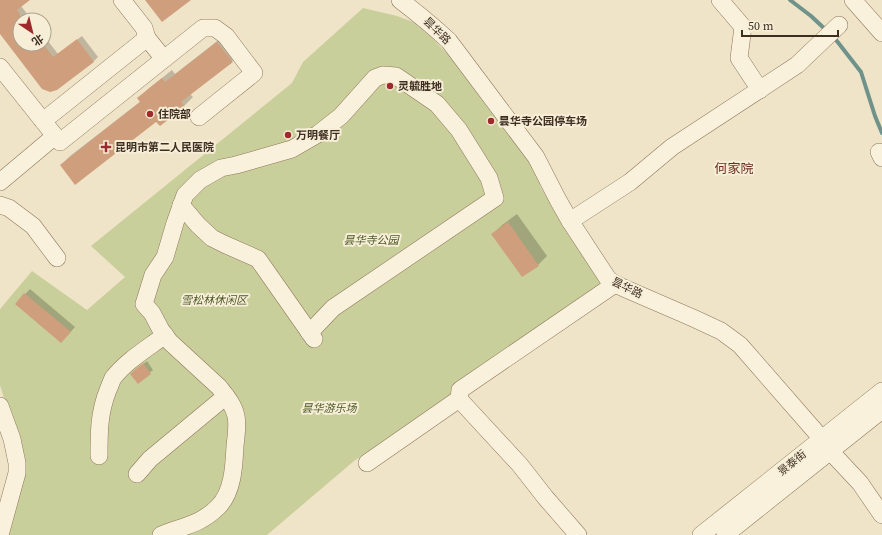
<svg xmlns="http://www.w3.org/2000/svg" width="882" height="535" viewBox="0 0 882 535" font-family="'Source Serif 4','Noto Sans SC',serif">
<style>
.green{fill:#c9cf9b}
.shadow{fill:#0003}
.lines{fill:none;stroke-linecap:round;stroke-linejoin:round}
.stream{stroke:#6f938a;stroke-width:4}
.building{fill:#cf9f7d}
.minor-casing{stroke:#8d765c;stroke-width:18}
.minor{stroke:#faf1dc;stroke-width:17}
.poi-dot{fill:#9e2a2b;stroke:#f7eed8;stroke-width:1.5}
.labels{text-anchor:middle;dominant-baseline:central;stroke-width:4;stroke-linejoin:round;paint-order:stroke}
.street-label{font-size:11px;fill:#3d2e20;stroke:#f7eed8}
.poi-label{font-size:11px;font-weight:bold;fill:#3d2e20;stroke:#f7eed8;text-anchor:start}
.park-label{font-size:11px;font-style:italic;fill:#4d5a26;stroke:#f7eed8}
.quarter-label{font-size:13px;fill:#6b2e1e;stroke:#f7eed8}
</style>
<rect width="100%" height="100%" fill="#f0e4c8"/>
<path class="green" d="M363 8 397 16 413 22 431 37 462 69 534 165 541 188 604 289 354 461 267 535H3L24 464 0 385V309L32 271 87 310 125 277 91 246 292 83 303 62Z"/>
<g class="shadow">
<path d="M0 0H27L21 6 32 20H20V44H44V36L58 54 82 36 98 57 94 61 56 89 0 32Z"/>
<path d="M226 34 241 52 232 61 190 94 193 97 184 106 156 120 61 165 70 156 141 101 139 98 148 89 172 70 175 74Z"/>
<path d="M517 214 547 256 538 265 493 234 502 225Z"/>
<path d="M30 289 75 327 66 337 16 304Z"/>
<path d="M147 361 153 370 138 382 135 371Z"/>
</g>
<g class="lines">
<g class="stream">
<path d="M790 0 811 16 826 30"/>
<path d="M833 36 861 72 875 116 882 133"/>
</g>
</g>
<g class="building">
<path d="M0 0H30L17 10 20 14V44H43L53 57 77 39 94 62 57 90 50 92 42 89 0 34Z"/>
<path d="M145 0H191L162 22Z"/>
<path d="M217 42 233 62 181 102 185 107 160 126 156 122 75 185 60 165 140 102 137 98 162 78 165 82Z"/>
<path d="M508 222 539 266 522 277 491 234Z"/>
<path d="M24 293 71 332 61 343 15 304Z"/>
<path d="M143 363 151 374 138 384 130 374Z"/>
</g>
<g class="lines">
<g class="minor-casing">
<g id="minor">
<path d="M122 0 144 28 147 38"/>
<path d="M400 0C417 13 433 26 449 41L536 157 558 200 570 221 608 279 615 284 626 289 693 318 721 331 740 345 822 439 830 451 860 483 882 515"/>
<path d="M720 0 743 27 739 58 760 90"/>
<path d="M853 0 882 33"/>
<path d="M164 59 203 28H215L226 36 254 73 199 117"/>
<path d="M0 67 55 136 0 182"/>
<path d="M43 121 147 38 164 59 60 142 55 136"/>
<path d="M879 152 882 158"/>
<path d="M0 205 9 208 33 226 57 258"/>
<path d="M181 205 198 225 212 238 224 244 258 259 314 339"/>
<path d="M570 221 630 182 672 147 797 65 839 25"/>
<path d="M459 399 520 465 545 497 578 535"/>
<path d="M0 406 12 439 17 463V473L0 535"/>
<path d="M99 456C99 431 99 413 108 390 110 386 111 382 113 378 126 361 148 348 165 335"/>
<path d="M367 463 459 399 460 390 615 284"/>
<path d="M137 474 150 459 226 396"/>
<path d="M161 535C183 526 200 525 218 507 233 492 234 466 235 446 236 436 238 426 236 416 234 405 226 396 219 387L170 342 161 330 152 313 144 304 153 275 165 257 175 223 185 195 200 180 221 168 236 165 292 149 318 134 341 116 375 78 383 75 396 76 437 104 459 130 489 178 495 198 333 308 315 327 309 332"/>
<path d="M701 535 882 391"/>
<path d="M725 535 882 410"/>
</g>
</g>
<use href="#minor" class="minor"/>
</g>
<g class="poi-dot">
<circle cx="390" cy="86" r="4"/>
<circle cx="150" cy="114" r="4"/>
<circle cx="491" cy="121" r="4"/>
<circle cx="288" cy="135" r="4"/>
<path d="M104 141h4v4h4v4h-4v4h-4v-4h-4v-4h4z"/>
</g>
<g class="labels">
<g class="street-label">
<text transform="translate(437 31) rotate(44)">昙华路</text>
<text transform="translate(627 288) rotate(26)">昙华路</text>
<text transform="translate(792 463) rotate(-39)">景泰街</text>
</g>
<g class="poi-label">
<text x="398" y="86">灵毓胜地</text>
<text x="158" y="114">住院部</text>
<text x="499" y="121">昙华寺公园停车场</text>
<text x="296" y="135">万明餐厅</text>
<text x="115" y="147">昆明市第二人民医院</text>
</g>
<g class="park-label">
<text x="371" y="240">昙华寺公园</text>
<text x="214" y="300">雪松林休闲区</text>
<text x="329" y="408">昙华游乐场</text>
</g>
<g class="quarter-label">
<text x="734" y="168">何家院</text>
</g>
</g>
<g transform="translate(32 32) rotate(145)"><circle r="19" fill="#f7eed8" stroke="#ada18e"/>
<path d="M0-3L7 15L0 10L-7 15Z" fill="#9e2a2b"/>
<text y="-6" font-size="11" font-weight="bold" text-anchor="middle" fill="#3d2e20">北</text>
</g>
<path d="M742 30v6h96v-6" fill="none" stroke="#3d2e20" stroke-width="2"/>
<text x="748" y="30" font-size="12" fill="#3d2e20" stroke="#f7eed8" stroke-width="3" paint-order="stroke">50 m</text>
</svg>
